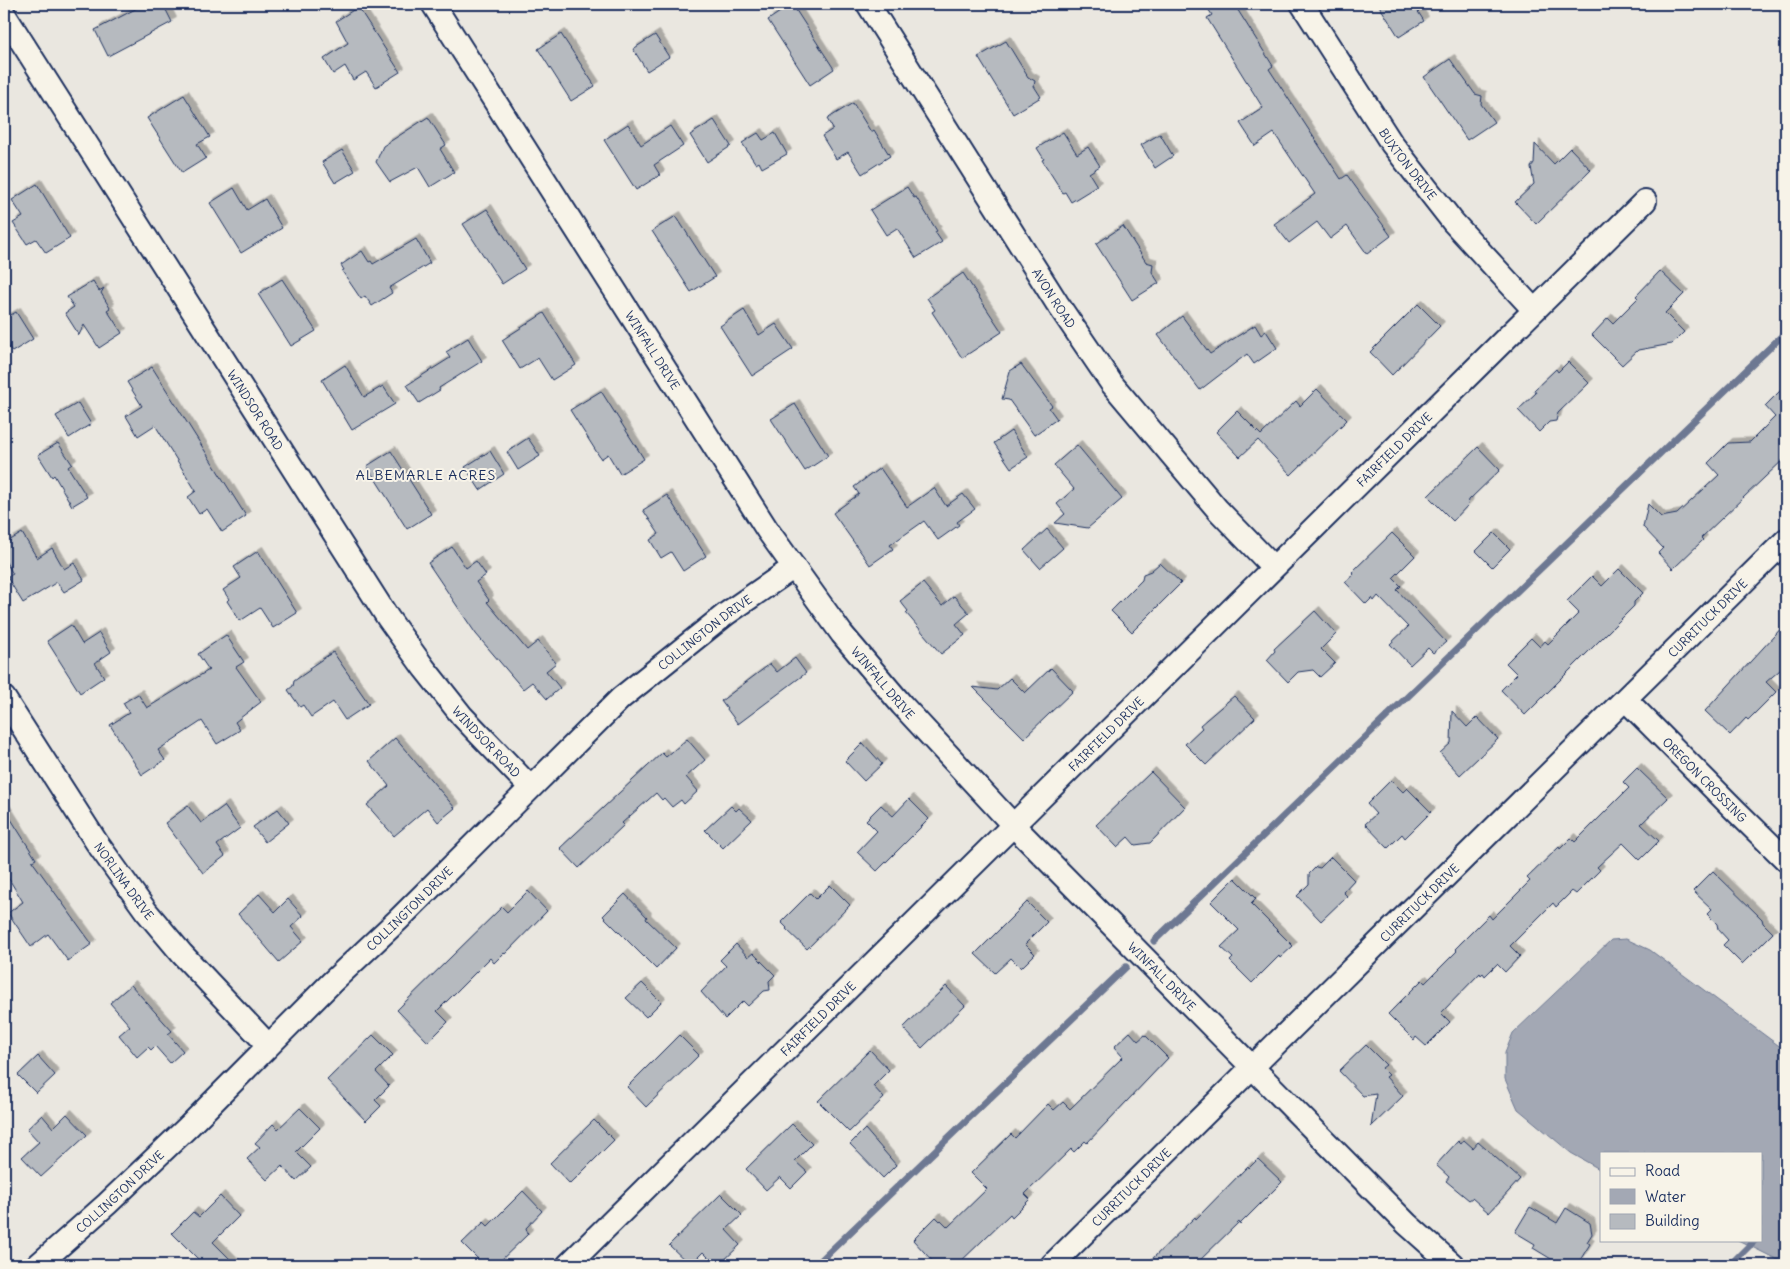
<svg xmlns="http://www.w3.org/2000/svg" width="1790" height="1269" viewBox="0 0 1790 1269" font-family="Delius,sans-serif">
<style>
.water{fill:#a3a8b4;stroke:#6d7892}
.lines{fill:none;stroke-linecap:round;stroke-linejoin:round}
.stream{stroke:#6d7892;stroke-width:7}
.building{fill:#b6babf;stroke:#1b2f5e;filter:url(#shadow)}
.minor-casing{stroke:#1b2f5e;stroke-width:26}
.minor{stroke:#f7f3e8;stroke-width:22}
.labels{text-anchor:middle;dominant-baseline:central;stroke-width:4;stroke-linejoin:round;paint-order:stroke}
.street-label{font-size:12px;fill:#1b2f5e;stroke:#f7f3e8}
.neighbourhood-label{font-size:14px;letter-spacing:1px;fill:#1b2f5e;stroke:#f7f3e8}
</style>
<defs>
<filter id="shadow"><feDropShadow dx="4.5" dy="-4.5" stdDeviation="0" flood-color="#0004"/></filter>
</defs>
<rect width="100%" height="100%" fill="#eae7e0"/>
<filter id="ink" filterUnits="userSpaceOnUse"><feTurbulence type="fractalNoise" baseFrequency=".02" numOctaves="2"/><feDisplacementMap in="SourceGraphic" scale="10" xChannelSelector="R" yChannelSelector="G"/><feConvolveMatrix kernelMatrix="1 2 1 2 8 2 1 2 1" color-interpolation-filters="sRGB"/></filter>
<g filter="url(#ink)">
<path class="water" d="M1626 939 1650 950 1786 1051V1264L1738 1240H1761V1153H1601V1170L1571 1153 1518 1109 1505 1079V1053L1513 1033 1611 940Z"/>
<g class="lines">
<g class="stream">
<path d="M1154 941 1786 332"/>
<path d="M816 1265 1126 967"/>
<path d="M1730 1265 1755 1240"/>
</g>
</g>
<g class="building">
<path d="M145 4H163L172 22 108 56 95 30Z"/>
<path d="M792 4 834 69 810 85 768 20Z"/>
<path d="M1205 4H1234L1273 66 1269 69 1341 179 1347 175 1391 236 1367 254 1347 226 1330 239 1317 222 1289 243 1274 224 1315 194 1274 133 1255 146 1240 123 1263 108 1207 18 1212 15Z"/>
<path d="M1378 4H1413L1424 21 1399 37Z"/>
<path d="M358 7 400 72 376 87 366 72 353 80 345 66 333 74 324 59 348 43 336 21Z"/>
<path d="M561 34 595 86 571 101 538 49Z"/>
<path d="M655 35 669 57 647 71 633 49Z"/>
<path d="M1006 41 1028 77 1035 81 1034 86 1041 97 1013 114 978 57Z"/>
<path d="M1450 59 1475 94 1482 96 1481 104 1494 122 1467 140 1424 77Z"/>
<path d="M184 95 210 137 197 144 206 158 182 173 147 118Z"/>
<path d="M853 103 871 132 874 130 890 156 862 174 848 152 836 159 822 136 833 129 827 119Z"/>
<path d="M428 117 446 145 440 149 454 172 430 187 418 167 390 182 376 162 383 146Z"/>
<path d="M714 120 731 146 707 162 690 135Z"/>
<path d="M628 124 641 145 670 126 683 146 654 165 660 175 636 190 604 140Z"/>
<path d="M1063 132 1077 154 1088 147 1100 166 1089 173 1097 186 1071 202 1065 192 1063 193 1042 160 1044 159 1037 148Z"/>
<path d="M758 133 763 140 775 133 787 154 762 168 759 162 756 164 742 143Z"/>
<path d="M1160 134 1173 156 1155 168 1141 145Z"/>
<path d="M1535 144 1554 164 1570 148 1591 170 1536 224 1515 202 1534 184 1531 167 1534 163Z"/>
<path d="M342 150 355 171 335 183 322 162Z"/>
<path d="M37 184 70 238 46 253 36 239 27 244 13 223 23 217 12 200Z"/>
<path d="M907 187 914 198 916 197 937 231 935 232 942 242 916 258 897 228 886 235 870 210Z"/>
<path d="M234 188 247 210 265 199 282 228 241 253 210 203Z"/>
<path d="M487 209 525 269 502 284 463 224Z"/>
<path d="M676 216 715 277 691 292 652 231Z"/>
<path d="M1123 226 1146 262 1153 264 1152 272 1159 283 1132 300 1096 244Z"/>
<path d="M416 239 430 263 389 288 392 293 372 306 365 296 361 299 342 271 344 270 341 265 362 251 369 262 371 261 373 264Z"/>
<path d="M1660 271 1684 294 1665 313 1684 332 1672 344 1638 350 1622 365 1592 335 1608 318 1613 323 1638 298 1636 296Z"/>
<path d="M963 273 1002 332 962 358 932 312 935 310 927 298Z"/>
<path d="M282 279 316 331 291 346 258 294Z"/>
<path d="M93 281 99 291 104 288 101 293 110 308 107 310 122 333 99 348 84 325 79 335 65 313 74 307 67 297Z"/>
<path d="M1418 304 1440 326 1392 375 1370 352Z"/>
<path d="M744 310 759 335 776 324 793 349 752 376 720 326Z"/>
<path d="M16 312 33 339 12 352 4 339V319Z"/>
<path d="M544 313 576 365 552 380 538 358 520 369 502 340Z"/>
<path d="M1182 316 1210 354 1255 325 1261 335 1266 331 1277 348 1254 364 1247 354 1200 390 1158 335Z"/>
<path d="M468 338 482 361 439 388 440 390 419 403 407 385 450 358 446 352Z"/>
<path d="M1568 362 1589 383 1558 413 1556 421 1549 422 1539 432 1518 410 1536 393 1534 390 1556 369 1558 372Z"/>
<path d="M1021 364 1052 406 1049 408 1057 419 1034 435 1009 400 1002 399 1010 371Z"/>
<path d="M345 365 364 397 383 386 395 404 352 430 322 380Z"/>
<path d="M152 367 246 516 222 532 207 509 199 514 188 497 196 491 155 425 138 436 126 416 142 406 127 382Z"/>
<path d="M1786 385V457L1701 538 1703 540 1673 569 1658 553 1663 548 1643 527 1648 504 1661 517 1677 514 1719 475 1708 463 1728 443 1750 442 1775 417 1765 406Z"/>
<path d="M1317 389 1347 420 1291 475 1258 440 1240 457 1216 432 1237 411 1261 435 1296 401 1300 406Z"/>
<path d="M601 391 644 459 620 474 608 454 601 459 570 410Z"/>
<path d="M78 403 91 424 69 438 56 416Z"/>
<path d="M795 404 828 456 805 471 771 419Z"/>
<path d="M1011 431 1028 457 1011 468 994 443Z"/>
<path d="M528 438 540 456 518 470 507 452Z"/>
<path d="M58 443 72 464 68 467 87 497 72 506 54 475 52 477 38 455Z"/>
<path d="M1077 445 1122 499 1088 528 1055 523 1065 514 1057 504 1074 489 1054 465Z"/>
<path d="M1478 447 1500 470 1469 500 1468 505 1453 521 1428 496Z"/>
<path d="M391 451 431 514 407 529 367 466Z"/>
<path d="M490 451 504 474 480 490 465 467Z"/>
<path d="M880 468 907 507 934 488 946 506 963 494 975 509 957 522 959 525 938 540 924 521 890 545 893 549 870 565 833 513 859 494 854 487Z"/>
<path d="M667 495 706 556 683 571 671 552 661 558 650 540 659 534 643 510Z"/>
<path d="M1047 529 1063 548 1040 568 1024 550Z"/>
<path d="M22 533 37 558 52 548 64 569 74 563 84 580 64 592 57 582 23 603 7 577 13 574 4 559V544Z"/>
<path d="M1392 533 1415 556 1393 578 1401 586 1397 590 1446 642 1433 653 1428 648 1410 665 1390 644 1408 627 1378 596 1374 601 1372 598 1366 604 1345 582 1354 574 1352 572Z"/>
<path d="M1494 533 1510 549 1492 567 1476 551Z"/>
<path d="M452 547 466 568 476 561 486 575 476 582 489 600 487 602 527 650 538 641 556 663 546 671 560 688 547 699 532 682 523 689 476 634 428 563Z"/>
<path d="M258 551 297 613 273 628 260 608 240 621 227 601 229 599 223 590 241 578 234 567Z"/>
<path d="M1160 563 1181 583 1132 632 1111 611 1142 580 1143 574 1151 571Z"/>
<path d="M1619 569 1643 593 1634 602V606L1525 715 1501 690 1517 674 1506 663 1531 638 1540 647 1545 641 1548 644 1579 613 1567 601 1592 576 1602 586Z"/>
<path d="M923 583 942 606 954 596 969 613 956 624 965 635 941 654 906 613 908 611 900 601Z"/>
<path d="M1315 611 1336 634 1321 649 1335 663 1320 677 1313 670 1298 672 1288 682 1267 660 1275 651 1274 649Z"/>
<path d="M1786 623V665L1766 682 1776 692 1748 720 1746 718 1730 735 1705 711Z"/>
<path d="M71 625 82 644 99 633 111 652 95 663 104 677 80 693 47 641Z"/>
<path d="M226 635 244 662 236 667 261 702 235 722 240 730 217 744 202 721 158 750 165 760 142 775 110 725 129 713 123 703 138 694 147 708 209 670 198 654Z"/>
<path d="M333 652 369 704 345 720 333 702 311 717 303 705 300 707 288 690 293 686 294 681 310 670 309 668Z"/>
<path d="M795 658 806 673 738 724 721 701 770 664 777 672Z"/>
<path d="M1051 668 1073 691 1024 738 973 687 997 690 1010 678 1025 693Z"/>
<path d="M1234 696 1255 718 1206 765 1185 744 1202 728 1200 725Z"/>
<path d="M1452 711 1467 727 1477 717 1498 739 1460 775 1440 753 1451 743Z"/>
<path d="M395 738 455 808 438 822 427 808 394 836 367 805 389 786 369 761Z"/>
<path d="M687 739 705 760 686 777 698 791 684 804 681 800 672 807 664 798 662 800 656 793 622 823 624 825 579 868 560 848 662 753 666 757Z"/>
<path d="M863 743 882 764 864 781 845 761Z"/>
<path d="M1637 768 1668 798 1641 824 1659 841 1640 860 1623 843 1597 867 1600 870 1576 894 1572 891 1556 907 1553 903 1510 946 1520 956 1505 972 1497 964 1485 976 1483 973 1481 975 1480 973 1441 1013 1450 1022 1426 1046 1416 1037 1414 1040 1388 1014 1422 980 1425 983 1457 951 1455 949 1489 915 1492 919 1530 881 1527 878 1559 847 1560 849 1571 838 1575 842 1629 788 1623 782Z"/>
<path d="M1151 772 1185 807 1150 843 1135 845 1128 837 1117 847 1096 825Z"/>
<path d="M1391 780 1403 792 1407 788 1431 812 1405 838 1402 834 1388 848 1365 824 1376 814 1367 804Z"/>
<path d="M909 799 929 819 877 871 857 852 877 831 866 820 881 805 893 816Z"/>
<path d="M188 806 201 823 224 806 240 828 217 845 225 856 203 873 165 823Z"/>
<path d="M731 806 736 811 739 808 752 820 723 848 705 830Z"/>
<path d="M4 808 36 859 32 861 92 944 68 961 48 934 31 947 8 913 23 902 4 871Z"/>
<path d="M278 809 289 823 265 842 253 827Z"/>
<path d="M1331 857 1354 880 1343 892 1347 896 1321 921 1297 896 1309 884V874L1316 867 1320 868Z"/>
<path d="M1713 871 1762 919 1763 923 1773 933 1742 964 1723 945 1728 940 1718 929 1717 924 1707 914 1712 909 1693 891Z"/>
<path d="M1235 878 1256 899 1251 904 1293 946 1280 958 1279 956 1252 983 1230 961 1233 958 1221 947 1239 930 1211 902Z"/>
<path d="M830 885 850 905 807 949 786 929 787 928 781 922 810 893 816 899Z"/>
<path d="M528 891 547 911 505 954 504 953 494 963 490 958 437 1011 448 1022 428 1042 397 1010 502 907 507 912Z"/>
<path d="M259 894 275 912 288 899 303 916 291 927 303 941 279 962 238 914Z"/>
<path d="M625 894 647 917 646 919 676 948 656 969 603 916Z"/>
<path d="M1027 902 1047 922 1025 944 1035 954 1021 968 1011 958 995 973 975 954Z"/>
<path d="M736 944 748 957 753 953 775 975 769 981 770 990 764 991 748 1006 743 1001 725 1019 701 992 726 966 720 960Z"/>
<path d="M642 983 661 1002 646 1017 626 998Z"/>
<path d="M131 985 172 1031 168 1034 183 1051 170 1063 155 1046 151 1050 148 1047 137 1057 119 1035 130 1026 110 1003Z"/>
<path d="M946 986 965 1006 922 1048 903 1028Z"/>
<path d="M1130 1032 1138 1041 1145 1035 1168 1058 1087 1143 1085 1141 1074 1152 1071 1149 1025 1194 1030 1199 1012 1217 1010 1214 957 1265H936L913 1240 936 1217 940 1221 941 1220 948 1227 987 1189 971 1173 1011 1134 1015 1138 1048 1104 1054 1110 1063 1102 1070 1109 1123 1057 1114 1047Z"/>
<path d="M373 1035 393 1055 376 1072 389 1086 375 1100 381 1106 366 1121 327 1080Z"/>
<path d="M679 1035 699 1055 646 1107 627 1087Z"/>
<path d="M1366 1045 1386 1065 1382 1068 1389 1075 1386 1077 1403 1096 1371 1127 1376 1094 1363 1096 1339 1071Z"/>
<path d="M870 1050 889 1070 873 1086 884 1098 849 1132 818 1101Z"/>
<path d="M38 1056 55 1075 36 1093 18 1075Z"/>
<path d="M300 1108 320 1128 296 1152 311 1167 296 1181 282 1166 267 1180 247 1159 260 1147 255 1143 273 1124 278 1129Z"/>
<path d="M67 1114 87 1135 41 1177 22 1157 39 1142 27 1129 42 1115 53 1128Z"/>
<path d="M594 1120 614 1140 570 1184 550 1163Z"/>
<path d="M792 1124 812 1144 795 1161 807 1172 791 1188 780 1177 766 1190 746 1169Z"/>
<path d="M865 1129 896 1165 883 1178 850 1144Z"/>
<path d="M1464 1140 1473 1148 1478 1142 1520 1179 1489 1213 1472 1198 1469 1200 1446 1181 1449 1177 1436 1165 1458 1141 1461 1144Z"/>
<path d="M1258 1159 1282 1182 1240 1224 1239 1222 1195 1265H1146L1195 1217 1196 1219 1248 1166 1249 1168Z"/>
<path d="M523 1191 542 1211 526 1228 528 1234 496 1265H484L462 1243 484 1222 488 1226Z"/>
<path d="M721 1194 742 1215 726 1230 740 1245 719 1265H716L703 1252 690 1265 669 1245Z"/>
<path d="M220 1196 239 1216 213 1242 236 1265H204L172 1233 193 1212 199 1217Z"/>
<path d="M1530 1207 1557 1223 1566 1208 1590 1223 1592 1234 1587 1242 1590 1244 1577 1265H1561L1533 1248 1535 1244 1515 1232Z"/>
</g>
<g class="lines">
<g class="minor-casing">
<g id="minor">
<path id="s1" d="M433 4 768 531 842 634 902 705 1014 826 1407 1224 1453 1265"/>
<path id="s2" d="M868 4 1057 303 1112 384 1218 510 1273 567"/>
<path id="s3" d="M1302 4 1392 144 1453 222 1534 310"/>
<path id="s4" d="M4 14 388 618 424 668 462 716 530 787"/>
<path id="s5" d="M4 698 97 843 146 911 182 954 268 1045"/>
<path id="s6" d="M1626 700 1734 809 1786 860"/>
<path id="s7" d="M38 1265 107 1204 189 1126 332 982 398 920 621 698 726 614 794 567"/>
<path id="s8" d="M568 1265 1645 201"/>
<path id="s9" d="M1052 1265 1786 540"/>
</g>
</g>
<use href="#minor" class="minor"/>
</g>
</g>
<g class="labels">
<g class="street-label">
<text stroke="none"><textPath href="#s3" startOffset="192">BUXTON DRIVE</textPath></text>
<text stroke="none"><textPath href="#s2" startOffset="348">AVON ROAD</textPath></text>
<text stroke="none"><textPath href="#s1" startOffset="410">WINFALL DRIVE</textPath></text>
<text stroke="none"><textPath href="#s4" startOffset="469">WINDSOR ROAD</textPath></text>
<text stroke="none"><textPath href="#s8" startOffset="1161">FAIRFIELD DRIVE</textPath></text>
<text stroke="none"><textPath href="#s9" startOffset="921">CURRITUCK DRIVE</textPath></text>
<text stroke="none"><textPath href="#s7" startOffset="920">COLLINGTON DRIVE</textPath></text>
<text stroke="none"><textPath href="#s1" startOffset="815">WINFALL DRIVE</textPath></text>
<text stroke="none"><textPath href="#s8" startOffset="756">FAIRFIELD DRIVE</textPath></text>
<text stroke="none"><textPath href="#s4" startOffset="874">WINDSOR ROAD</textPath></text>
<text stroke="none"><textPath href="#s6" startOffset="112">OREGON CROSSING</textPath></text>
<text stroke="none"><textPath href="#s5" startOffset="219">NORLINA DRIVE</textPath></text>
<text stroke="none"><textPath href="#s9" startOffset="516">CURRITUCK DRIVE</textPath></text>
<text stroke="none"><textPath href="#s7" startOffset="515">COLLINGTON DRIVE</textPath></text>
<text stroke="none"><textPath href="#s1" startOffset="1220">WINFALL DRIVE</textPath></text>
<text stroke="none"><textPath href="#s8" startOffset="351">FAIRFIELD DRIVE</textPath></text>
<text stroke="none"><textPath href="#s9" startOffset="111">CURRITUCK DRIVE</textPath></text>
<text stroke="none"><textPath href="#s7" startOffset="110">COLLINGTON DRIVE</textPath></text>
</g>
<g class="neighbourhood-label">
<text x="426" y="475">ALBEMARLE ACRES</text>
</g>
</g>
<rect width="1790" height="1269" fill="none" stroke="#f7f3e8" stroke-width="20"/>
<rect x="10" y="10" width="1770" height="1249" fill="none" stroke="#1b2f5e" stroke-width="2" filter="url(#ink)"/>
<rect x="1600" y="1152" width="162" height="90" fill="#f7f3e8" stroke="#9fa5b1"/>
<rect x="1610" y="1168" width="25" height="8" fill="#f7f3e8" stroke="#9fa5b1"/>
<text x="1645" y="1176" font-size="15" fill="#1b2f5e">Road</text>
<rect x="1610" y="1189" width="25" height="15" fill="#a3a8b4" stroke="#9fa5b1"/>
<text x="1645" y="1202" font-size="15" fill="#1b2f5e">Water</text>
<rect x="1610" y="1214" width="25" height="15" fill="#b6babf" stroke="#9fa5b1"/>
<text x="1645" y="1226" font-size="15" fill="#1b2f5e">Building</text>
</svg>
